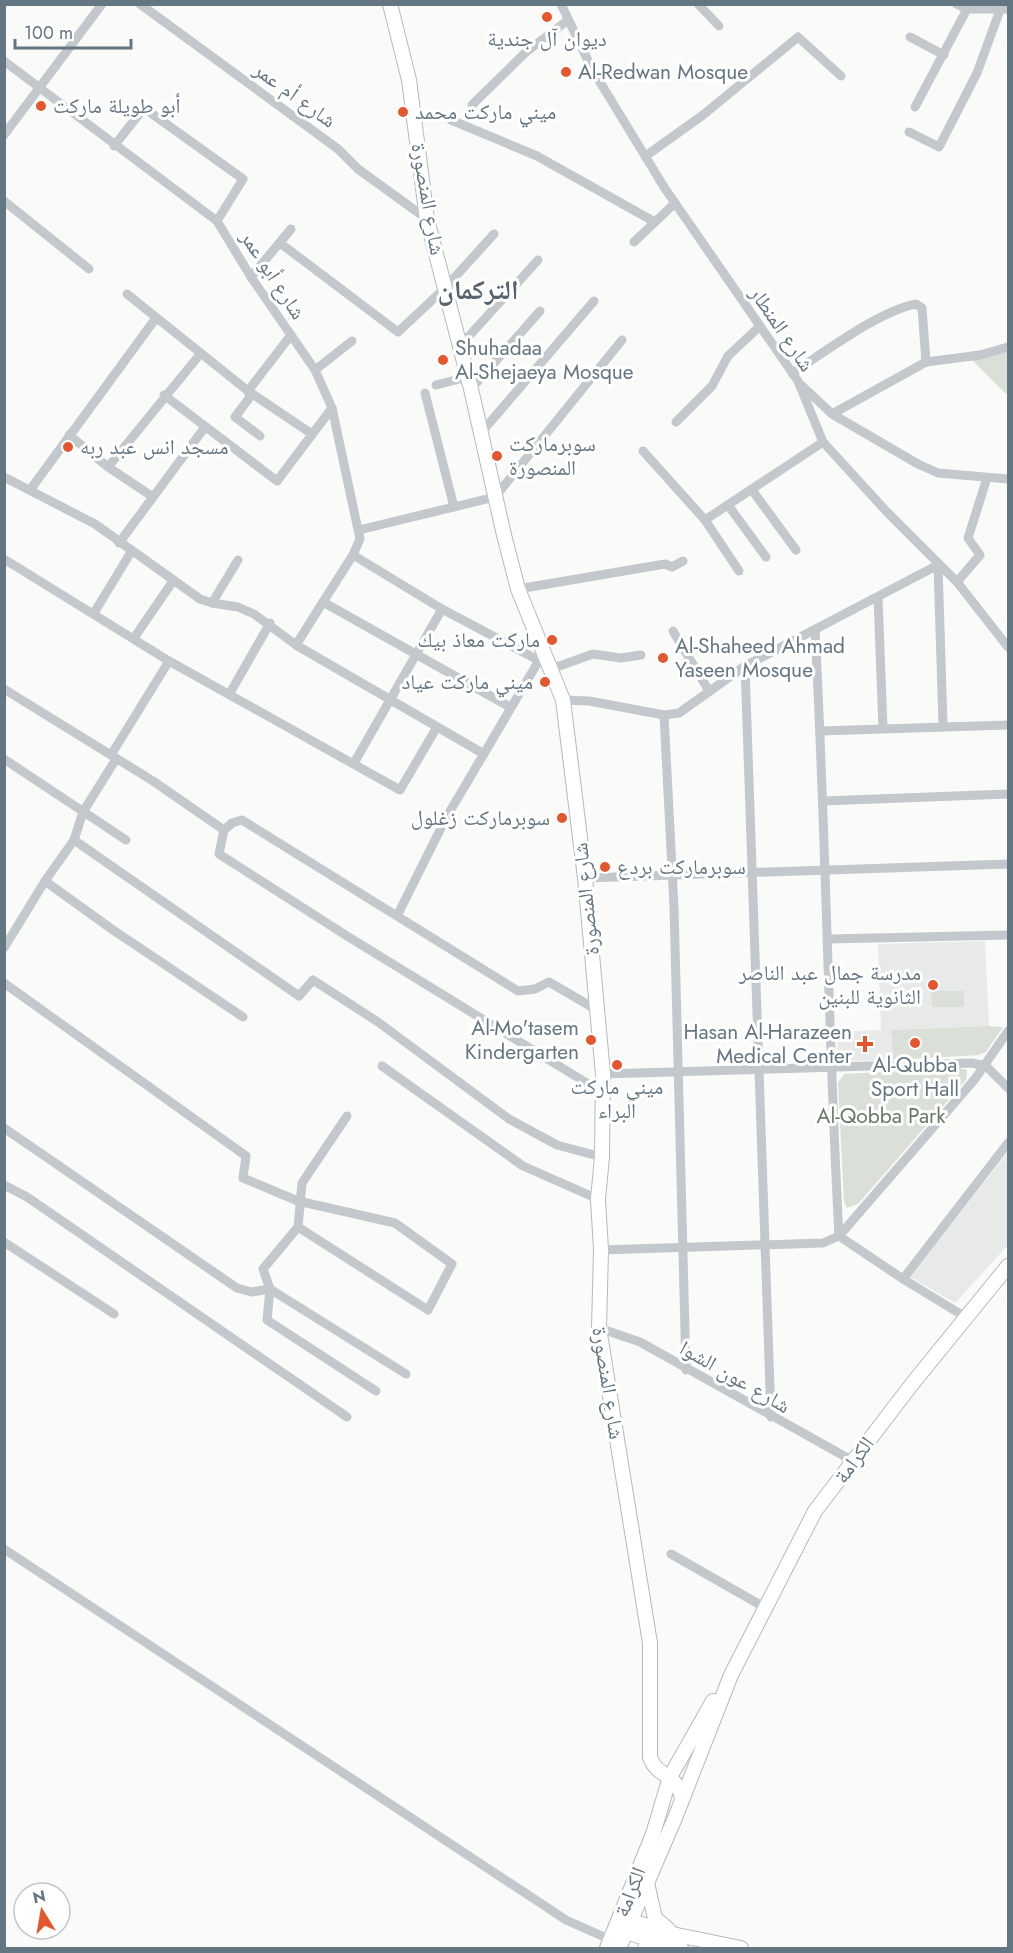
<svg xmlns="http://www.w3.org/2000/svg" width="1013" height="1953" viewBox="0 0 1013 1953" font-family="Jost,'Noto Naskh Arabic',sans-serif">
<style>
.built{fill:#e8e9e9}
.green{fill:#dadfd7}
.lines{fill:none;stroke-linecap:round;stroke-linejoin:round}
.secondary-casing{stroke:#b3babf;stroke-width:16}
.street{stroke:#c3c8cc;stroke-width:9}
.secondary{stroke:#fff;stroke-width:14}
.poi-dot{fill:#e4572e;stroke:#fff;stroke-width:2}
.labels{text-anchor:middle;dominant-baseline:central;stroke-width:6;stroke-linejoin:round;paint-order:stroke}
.poi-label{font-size:21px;fill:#657683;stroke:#fff;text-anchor:start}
.street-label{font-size:21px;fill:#657683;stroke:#fff}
.park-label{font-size:21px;fill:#687a64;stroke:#fff}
.district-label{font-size:27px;font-weight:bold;fill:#57646e;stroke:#fff}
</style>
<rect width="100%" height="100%" fill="#fafaf8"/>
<g class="built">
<path d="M985 941 989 1026 891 1030 893 1060 844 1061 838 1055 837 1032 881 1030 878 944Z"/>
<path d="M1008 1152V1245L955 1303 910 1277Z"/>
</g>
<g class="green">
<path d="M1008 351V391L1006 394 972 360Z"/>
<path d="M931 991H964V1007H932Z"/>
<path d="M989 1026 1003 1027 986 1052 979 1055 893 1060 891 1030Z"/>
<path d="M959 1068 967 1070 966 1080 858 1204 847 1208 844 1202 838 1083 844 1074Z"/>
</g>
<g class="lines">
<g class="secondary-casing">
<g id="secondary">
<path d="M390 4 409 80 427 219 471 389 504 535 518 589 563 700 585 878 603 1074 602 1157 598 1199 601 1250 599 1328 650 1643V1757C656 1777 677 1773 682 1798"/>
<path d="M647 1883 655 1918 668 1929"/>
<path d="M622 1918 677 1935 741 1948"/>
<path d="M618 1929 669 1946"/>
<path d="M607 1948 653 1834 670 1777 713 1701"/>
<path d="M619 1948 675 1818 731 1675 815 1511 912 1384 1008 1266"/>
<path d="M645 1948 659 1945 681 1948"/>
</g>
</g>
<g class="street">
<path d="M140 4 338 149 358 169 427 219"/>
<path d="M561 4 592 69 664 187 798 381 823 442 887 512 957 582 1008 647"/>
<path d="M698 4 719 26"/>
<path d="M956 4 967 9H1008"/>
<path d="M910 37 944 55"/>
<path d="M4 61 217 221 251 277 315 370 332 408 360 539 353 555"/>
<path d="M472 105 526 52 568 20"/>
<path d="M915 107 967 9"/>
<path d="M451 120 537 156 653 221"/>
<path d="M909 132 939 147 977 73 1000 10"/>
<path d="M4 135 102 4"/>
<path d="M114 146 144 108 243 179 217 221"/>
<path d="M647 155 703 115 798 37 841 76"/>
<path d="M4 201 89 269"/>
<path d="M634 242 675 203"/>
<path d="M280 243 398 332 445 288 494 234"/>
<path d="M251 277 291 229"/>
<path d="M127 294 248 391 312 434"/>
<path d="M460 346 538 260"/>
<path d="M315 370 352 341"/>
<path d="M792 373C825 352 879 311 916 304L922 308 926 362"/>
<path d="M799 383 832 414 918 464 938 473 1008 479"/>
<path d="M436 385 467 377"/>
<path d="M471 389 540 311"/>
<path d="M425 393 454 507"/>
<path d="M164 395 277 481 332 408"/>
<path d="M832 414 926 362 980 355 1008 347"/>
<path d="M676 422 712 386 728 356 760 326"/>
<path d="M480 434 594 301"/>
<path d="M69 435 108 467 201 353"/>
<path d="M260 436 235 417 250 397 248 391 291 335"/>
<path d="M643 451 705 520 823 442"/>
<path d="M108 467 153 497"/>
<path d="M4 477 95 524 200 599 212 603 238 560"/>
<path d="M30 490 156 318"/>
<path d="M752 490 796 550"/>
<path d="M728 505 766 557"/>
<path d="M705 520 739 571"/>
<path d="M359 530 495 497 622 340"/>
<path d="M119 543 205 427"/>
<path d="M4 559 169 661 400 790 437 727"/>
<path d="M957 582 980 555 968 538 987 478"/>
<path d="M518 589 665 564 672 567 683 561"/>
<path d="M878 598 883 728"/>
<path d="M212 603 238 607 254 614 296 645 484 754"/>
<path d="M94 613 131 552"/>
<path d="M815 630C826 832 828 1035 839 1236"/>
<path d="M673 631 709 691"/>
<path d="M134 638 173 581"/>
<path d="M296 645 323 602"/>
<path d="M745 666 771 1417"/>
<path d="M551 669 593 654 621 658 641 655"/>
<path d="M4 689 153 781 224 830 219 854 347 936 603 1093"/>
<path d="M230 693 270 623"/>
<path d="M563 700 589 701 664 715 679 713 745 666 938 565 943 725"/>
<path d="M510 707 323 602 353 555 442 609 538 660"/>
<path d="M664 715 674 907 686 1370"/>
<path d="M820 731 1008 725"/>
<path d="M111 755 169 661"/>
<path d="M4 759 126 840"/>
<path d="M354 763 442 609"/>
<path d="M823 801 1008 794"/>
<path d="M224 830 232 823 242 820 518 991 535 989 549 982 597 1010"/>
<path d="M74 840 299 996 313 980 378 1022 509 1119 557 1145 602 1157"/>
<path d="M585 878 1008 864"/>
<path d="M45 881 113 930 243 1017"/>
<path d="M398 914 446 818 541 657"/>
<path d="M829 939 1008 935"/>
<path d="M4 948 45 881 74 840 83 812 116 759"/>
<path d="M4 983 246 1156 243 1178 298 1201 395 1223 452 1264 428 1310 298 1227"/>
<path d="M382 1066 523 1166 598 1199"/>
<path d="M603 1074 972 1063 986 1066 1008 1088"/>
<path d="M347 1116 302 1183 298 1227 263 1269 270 1289 267 1320 376 1391"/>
<path d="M4 1128 237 1288 252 1292 270 1289 406 1374"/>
<path d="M4 1185 27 1197 347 1417"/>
<path d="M839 1236 903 1279 967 1318"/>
<path d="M4 1242 114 1314"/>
<path d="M601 1250 823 1243 839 1236 975 1079 1008 1031"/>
<path d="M903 1279 1008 1143"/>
<path d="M599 1328 640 1342 853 1461"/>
<path d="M4 1549 566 1920 611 1940"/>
<path d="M671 1554 764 1607"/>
</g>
<use href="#secondary" class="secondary"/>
</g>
<g class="poi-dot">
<circle cx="547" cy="17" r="6"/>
<circle cx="566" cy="72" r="6"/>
<circle cx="41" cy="106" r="6"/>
<circle cx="403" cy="112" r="6"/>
<circle cx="443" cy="360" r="6"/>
<circle cx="68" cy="447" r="6"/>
<circle cx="497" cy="456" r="6"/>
<circle cx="552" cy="640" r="6"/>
<circle cx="663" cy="658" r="6"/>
<circle cx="545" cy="682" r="6"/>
<circle cx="562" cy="818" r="6"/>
<circle cx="605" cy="867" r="6"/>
<circle cx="933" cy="985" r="6"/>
<circle cx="591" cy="1040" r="6"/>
<circle cx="915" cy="1043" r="6"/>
<path d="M862 1035h6v6h6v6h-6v6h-6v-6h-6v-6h6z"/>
<circle cx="617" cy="1065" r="6"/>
</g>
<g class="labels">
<g class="poi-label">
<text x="547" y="39" text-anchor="middle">ديوان آل جندية</text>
<text x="578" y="72">Al-Redwan Mosque</text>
<text x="53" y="106">أبو طويلة ماركت</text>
<text x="415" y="112">ميني ماركت محمد</text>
<text x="455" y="348">Shuhadaa<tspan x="455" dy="24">Al-Shejaeya Mosque</tspan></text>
<text x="509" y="444">سوبرماركت<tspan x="509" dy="24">المنصورة</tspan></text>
<text x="80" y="447">مسجد انس عبد ربه</text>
<text x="540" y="640" text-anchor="end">ماركت معاذ بيك</text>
<text x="675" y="646">Al-Shaheed Ahmad<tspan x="675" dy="24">Yaseen Mosque</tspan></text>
<text x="533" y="682" text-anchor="end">ميني ماركت عياد</text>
<text x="550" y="818" text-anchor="end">سوبرماركت زغلول</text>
<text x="617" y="867">سوبرماركت بردع</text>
<text x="921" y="973" text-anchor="end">مدرسة جمال عبد الناصر<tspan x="921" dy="24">الثانوية للبنين</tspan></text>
<text x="579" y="1028" text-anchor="end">Al-Mo'tasem<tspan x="579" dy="24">Kindergarten</tspan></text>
<text x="852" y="1032" text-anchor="end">Hasan Al-Harazeen<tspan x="852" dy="24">Medical Center</tspan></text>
<text x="915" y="1065" text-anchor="middle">Al-Qubba<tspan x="915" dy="24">Sport Hall</tspan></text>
<text x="617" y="1087" text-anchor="middle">ميني ماركت<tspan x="617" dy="24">البراء</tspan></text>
</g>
<g class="street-label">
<text transform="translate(295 95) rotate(36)">شارع أم عمر</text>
<text transform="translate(428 199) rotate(80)">شارع المنصورة</text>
<text transform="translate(273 275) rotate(57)">شارع أبو عمر</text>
<text transform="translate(782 329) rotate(56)">شارع المنطار</text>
<text transform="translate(586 899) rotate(-96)">شارع المنصورة</text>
<text transform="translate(735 1377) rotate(30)">شارع عون الشوا</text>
<text transform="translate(608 1383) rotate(81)">شارع المنصورة</text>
<text transform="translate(854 1460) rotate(-54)">الكرامة</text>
<text transform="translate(630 1892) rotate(-68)">الكرامة</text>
</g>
<g class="park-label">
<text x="881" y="1116">Al-Qobba Park</text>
</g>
<g class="district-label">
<text x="478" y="289">التركمان</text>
</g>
</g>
<rect width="1013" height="1953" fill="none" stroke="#657683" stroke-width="12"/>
<g transform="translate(42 1911) rotate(349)"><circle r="28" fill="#ffffff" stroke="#c1c8cd" stroke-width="1.5"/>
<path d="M0-4.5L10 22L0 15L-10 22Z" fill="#e4572e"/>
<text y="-9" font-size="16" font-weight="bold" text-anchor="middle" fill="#657683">N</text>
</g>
<path d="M15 39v9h116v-9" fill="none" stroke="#657683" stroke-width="3"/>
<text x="24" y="39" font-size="18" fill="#657683" stroke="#ffffff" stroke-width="4.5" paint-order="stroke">100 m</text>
</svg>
